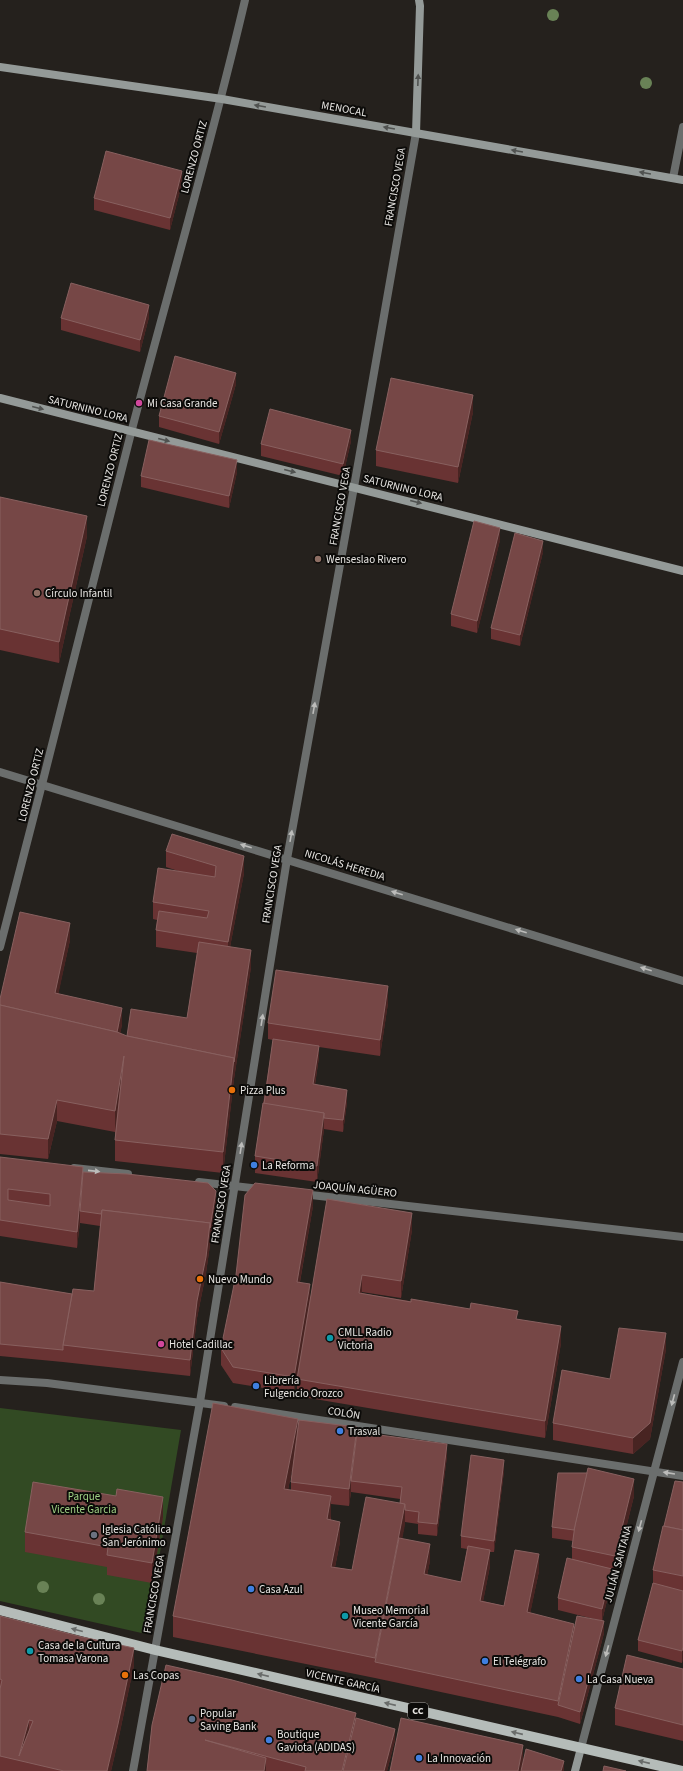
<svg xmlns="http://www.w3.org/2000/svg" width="683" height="1771" viewBox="0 0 683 1771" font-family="'Source Sans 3',sans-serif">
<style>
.green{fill:#324a23}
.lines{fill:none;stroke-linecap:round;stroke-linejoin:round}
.lane{stroke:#6b6e6d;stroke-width:8}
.street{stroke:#6b6e6d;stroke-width:8}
.secondary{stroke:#949a98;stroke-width:8}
.primary{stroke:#b5bcb9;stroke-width:10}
.tree{fill:#698256}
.wall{fill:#693333;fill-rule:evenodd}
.shaded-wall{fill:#482422}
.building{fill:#764746;stroke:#88605f;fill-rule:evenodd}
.oneway{fill:#505250}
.oneway2{fill:#bcbcba}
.oneway3{fill:#696c6a}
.hotel-dot{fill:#d1479c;stroke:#0c0b09;stroke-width:1.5}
.education-dot{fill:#8d6e63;stroke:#0c0b09;stroke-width:1.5}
.food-dot{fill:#e8710a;stroke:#0c0b09;stroke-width:1.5}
.shop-dot{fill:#3f7fe0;stroke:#0c0b09;stroke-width:1.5}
.culture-dot{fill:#0f9aa8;stroke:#0c0b09;stroke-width:1.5}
.worship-dot{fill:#6b7280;stroke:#0c0b09;stroke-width:1.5}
.service-dot{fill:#5c6f8a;stroke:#0c0b09;stroke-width:1.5}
.labels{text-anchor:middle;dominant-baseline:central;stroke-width:4;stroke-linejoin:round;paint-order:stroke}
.shield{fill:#0c0b09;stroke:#a6a4a2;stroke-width:1}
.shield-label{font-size:10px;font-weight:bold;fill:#e8e6e3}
.street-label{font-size:11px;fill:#e8e6e3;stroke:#0c0b09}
.poi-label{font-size:11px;fill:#e8e6e3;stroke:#0c0b09;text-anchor:start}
.park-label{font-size:11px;fill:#a0d185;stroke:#0c0b09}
</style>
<rect width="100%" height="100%" fill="#25211d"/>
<path class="green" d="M0 1408 181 1430 146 1634 0 1601Z"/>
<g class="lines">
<path class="lane" d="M673 178 683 127"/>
<g class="street">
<path d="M0 772 683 981"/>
<path d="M0 947C45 776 87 604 131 433 169 288 211 145 245 0"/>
<path d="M74 1168 128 1174"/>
<path d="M199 1182 261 1189"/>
<path d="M302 1194 683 1237"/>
<path d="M0 1380 47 1383 224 1406"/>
<path d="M235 1407 683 1476"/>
<path d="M581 1748 683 1362"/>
<path d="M133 1771 200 1402 287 859 354 487 416 133"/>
</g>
<g class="secondary">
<path d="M0 67 222 99 683 180"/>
<path d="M416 133 420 6 419 0"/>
<path d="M0 398 683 571"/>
<path d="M575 1771 581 1748"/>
</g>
<path class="primary" d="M0 1610 155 1650 682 1771"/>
</g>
<g class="tree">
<circle cx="553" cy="15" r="6"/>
<circle cx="646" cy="83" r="6"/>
<circle cx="43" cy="1587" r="6"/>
<circle cx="99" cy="1599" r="6"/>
</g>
<g class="wall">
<path d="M182 183 170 230 94 210V198Z"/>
<path d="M149 317 140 352 61 330V318Z"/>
<path d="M236 384 219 444 159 427V416Z"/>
<path d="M473 412 458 483 376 466V450Z"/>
<path d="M351 441 343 476 261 456V444Z"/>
<path d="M237 472 229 508 141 487V476Z"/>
<path d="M0 497 87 536 59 663 0 650Z"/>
<path d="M500 540 477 633 451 626V614Z"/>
<path d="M543 552 520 646 491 639V628Z"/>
<path d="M166 851 244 873 230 947 251 967 234 1079 223 1173 115 1161V1132L57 1121 48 1159 0 1154V999L70 940 58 994 122 1024 120 1034 127 1036 187 1018 197 953 156 947V930L157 920 153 919V902L178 871 166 867Z"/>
<path d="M388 1003 380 1056 319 1047V1057L315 1085 347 1102 343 1132 324 1129 317 1182 255 1173V1156L273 1040 268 1039V1023Z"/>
<path d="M0 1157 83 1172 216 1203 206 1273 197 1318 190 1376 63 1362 0 1356V1282L72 1294 94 1291 100 1226 80 1223V1221L77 1248 0 1236Z"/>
<path d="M327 1199 412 1230 401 1298 362 1292 361 1293 518 1319 561 1343 545 1438 297 1396V1379Z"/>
<path d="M313 1206 300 1282 310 1300 294 1393 233 1383 221 1365V1348Z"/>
<path d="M666 1349 650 1439 633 1454 553 1440V1423L610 1379Z"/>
<path d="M298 1430 357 1432 447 1456 437 1536 418 1534V1524L405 1522 402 1538 430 1561 427 1575 461 1582 467 1549 461 1548V1536L504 1471 494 1552H490V1566L483 1601 504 1606 539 1571 530 1613 574 1628 604 1633 580 1724 558 1717 375 1678 173 1637V1616ZM294 1459 291 1482V1490H288ZM351 1492 400 1499V1503L352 1570 335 1567 340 1542 331 1520V1504L349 1506Z"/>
<path d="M683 1482V1658L682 1663 638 1651V1640L653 1583V1570L664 1526Z"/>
<path d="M116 1496 163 1517 152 1583 107 1575V1567L25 1552V1532Z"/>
<path d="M634 1496 615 1572 612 1571V1580L602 1621 558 1610V1598L572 1559V1547L573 1541 552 1538V1527Z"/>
<path d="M0 1616 134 1665 118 1741 111 1771H0Z"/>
<path d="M683 1669V1741L615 1725V1708Z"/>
<path d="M356 1718 395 1740 387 1771H147L152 1725Z"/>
</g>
<g class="shaded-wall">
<path d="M182 171V183L170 230V218Z"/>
<path d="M149 305V317L140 352V340Z"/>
<path d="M236 373V384L219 444V432Z"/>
<path d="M473 395V412L458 483V467Z"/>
<path d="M351 430V441L343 476V464Z"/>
<path d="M237 460V472L229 508V496Z"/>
<path d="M87 516V536L59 663V642Z"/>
<path d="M500 528V540L477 633V621Z"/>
<path d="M543 541V552L520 646V635Z"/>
<path d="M244 856V873L228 958V942Z"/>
<path d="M70 923V940L55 1010V993Z"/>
<path d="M251 950V967L234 1079 223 1173V1152L234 1058Z"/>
<path d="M388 986V1003L380 1056V1040Z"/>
<path d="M122 1008V1024L117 1053V1036Z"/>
<path d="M319 1046V1057L313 1096V1084Z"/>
<path d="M124 1056 115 1132V1111Z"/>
<path d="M347 1090V1102L343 1132V1120Z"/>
<path d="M57 1100V1121L48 1159V1139Z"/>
<path d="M324 1113V1129L317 1182V1166Z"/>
<path d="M83 1167V1184L80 1211V1221L77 1248V1232Z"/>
<path d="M313 1190V1206L297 1298V1282Z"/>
<path d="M216 1191V1203L206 1273 197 1318 190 1376V1360L197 1301Z"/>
<path d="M412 1213V1230L401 1298V1281Z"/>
<path d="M362 1275V1292L359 1310V1293Z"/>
<path d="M310 1284V1300L294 1393V1377Z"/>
<path d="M561 1326V1343L545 1438V1421Z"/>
<path d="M666 1333V1349L650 1439 633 1454V1438Z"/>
<path d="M298 1419V1440L284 1510V1489Z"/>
<path d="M357 1427V1444L351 1481V1492L349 1506V1489Z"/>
<path d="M447 1444V1456L437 1536V1524Z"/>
<path d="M504 1460V1471L494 1552V1541Z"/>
<path d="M634 1479V1496L615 1572V1556Z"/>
<path d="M331 1496V1516L327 1540V1519Z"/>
<path d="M163 1497V1517L152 1583V1563Z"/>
<path d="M405 1504V1525L378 1662H375V1678V1658Z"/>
<path d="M340 1522V1542L331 1587V1567Z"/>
<path d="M430 1544V1561L424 1590V1574Z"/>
<path d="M490 1550V1566L480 1617V1601Z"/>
<path d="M539 1554V1571L527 1629V1612Z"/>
<path d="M612 1569V1580L602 1621V1609Z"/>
<path d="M604 1621V1633L580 1724V1712Z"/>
<path d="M574 1624V1641L558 1705V1701Z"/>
<path d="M683 1647V1658L682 1663V1651Z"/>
<path d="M134 1648V1665L118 1741 111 1771H107Z"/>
<path d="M356 1713V1730L346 1771H342Z"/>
<path d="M29 1720V1736L19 1756Z"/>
<path d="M395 1729V1740L387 1771H384Z"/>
<path d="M523 1745V1761L521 1771H518Z"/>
<path d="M266 1758V1771H264Z"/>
<path d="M564 1761V1771H561Z"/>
</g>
<g class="building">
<path d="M106 151 182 171 170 218 94 198Z"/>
<path d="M71 283 149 305 140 340 61 318Z"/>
<path d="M175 356 236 373 219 432 159 416Z"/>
<path d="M391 378 473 395 458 467 376 450Z"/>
<path d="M270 409 351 430 343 464 261 444Z"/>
<path d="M149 440 237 460 229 496 141 476Z"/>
<path d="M0 497 87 516 59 642 0 629Z"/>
<path d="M474 521 500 528 477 621 451 614Z"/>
<path d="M515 533 543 541 520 635 491 628Z"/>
<path d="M172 834 244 856 228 942 156 930 159 911 207 918 209 911 153 902 158 868 215 877 216 866 166 851Z"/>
<path d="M20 912 70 923 55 993 122 1008 117 1032 0 1005V999Z"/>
<path d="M199 942 251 950 234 1062V1058L127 1036 131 1009 187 1018Z"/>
<path d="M276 970 388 986 380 1040 268 1023Z"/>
<path d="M0 1005 117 1032 127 1036 234 1058 223 1152 115 1140 124 1056 115 1111 57 1100 48 1139 0 1134Z"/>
<path d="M273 1039 319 1046 313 1084 347 1090 343 1120 324 1118V1113L264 1104Z"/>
<path d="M263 1103 324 1113 317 1166 255 1156Z"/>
<path d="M0 1157 83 1167 77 1232 0 1220ZM8 1189 50 1194V1206L8 1200Z"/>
<path d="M83 1172 127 1174 208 1183 216 1191 210 1228V1223L102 1210 101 1214 80 1211Z"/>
<path d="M255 1183 313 1190 297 1282 310 1284 294 1377 233 1367 221 1348 236 1275 245 1195Z"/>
<path d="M327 1199 412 1213 401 1281 362 1275 359 1293 411 1302V1299L470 1309 471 1303 518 1311 516 1319 561 1326 545 1421 297 1379Z"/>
<path d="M102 1210 210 1223 206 1257 197 1301 190 1360 63 1345 73 1289 94 1291Z"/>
<path d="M0 1282 72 1294 63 1345V1350L0 1344Z"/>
<path d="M619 1328 666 1333 650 1423 633 1438 553 1423 562 1370 610 1379Z"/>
<path d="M213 1403 298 1419 284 1489 331 1496 327 1519 340 1522 331 1567 352 1570 366 1497 405 1504 375 1658 173 1616Z"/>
<path d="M299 1420 357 1427 349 1489 291 1482Z"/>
<path d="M357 1432 447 1444 437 1524 418 1522 419 1512 405 1510V1504L400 1503 402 1487 351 1481Z"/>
<path d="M471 1455 504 1460 494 1541 461 1536Z"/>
<path d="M588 1468 634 1479 615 1556 572 1547 575 1525Z"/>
<path d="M558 1473H587L574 1530 552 1527Z"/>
<path d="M675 1481 683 1482V1530L664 1526Z"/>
<path d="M33 1482 116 1496 117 1489 163 1497 152 1563 107 1555 108 1547 25 1532Z"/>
<path d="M663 1526 683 1530V1576L653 1570Z"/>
<path d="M399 1538 430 1544 424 1574 461 1582 468 1546 490 1550 480 1601 504 1606 515 1550 539 1554 527 1612 574 1624 558 1701 375 1662Z"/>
<path d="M567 1558 612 1569 602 1609 558 1598Z"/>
<path d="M653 1583 683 1591V1647L682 1651 638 1640Z"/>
<path d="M0 1616 82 1637 134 1648 118 1724 107 1771H64L0 1756V1689L2 1680 0 1679ZM29 1720 33 1721 19 1756Z"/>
<path d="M577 1616 604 1621 580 1712 558 1705Z"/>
<path d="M627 1655 683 1669V1725L615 1708Z"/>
<path d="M166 1665 232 1680 356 1713 342 1771H305L306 1767 205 1740 266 1758 264 1771H147L152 1725Z"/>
<path d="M356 1718 395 1729 384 1771H343Z"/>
<path d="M401 1718 523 1745 518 1771H390Z"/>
<path d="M526 1749 564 1761 561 1771H521Z"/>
<path d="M604 1766 626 1771H603Z"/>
</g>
<defs><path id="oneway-solid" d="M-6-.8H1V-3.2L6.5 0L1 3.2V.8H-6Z"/></defs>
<g class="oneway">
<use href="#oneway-solid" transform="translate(418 80) rotate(-88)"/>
<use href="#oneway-solid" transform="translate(260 106) rotate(-170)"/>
<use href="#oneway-solid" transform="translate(389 128) rotate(-170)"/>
<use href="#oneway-solid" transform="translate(517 151) rotate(-170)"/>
<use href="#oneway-solid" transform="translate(645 173) rotate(-170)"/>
<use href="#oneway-solid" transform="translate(38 408) rotate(14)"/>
<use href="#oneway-solid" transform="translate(164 440) rotate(14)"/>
<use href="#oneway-solid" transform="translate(290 471) rotate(14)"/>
<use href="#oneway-solid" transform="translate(416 502) rotate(14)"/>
</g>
<g class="oneway2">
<use href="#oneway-solid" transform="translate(314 708) rotate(-80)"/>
<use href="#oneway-solid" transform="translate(291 836) rotate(-80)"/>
<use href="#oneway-solid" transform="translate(246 846) rotate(-163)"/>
<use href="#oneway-solid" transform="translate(397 893) rotate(-163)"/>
<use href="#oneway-solid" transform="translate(521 931) rotate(-163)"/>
<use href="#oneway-solid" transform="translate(646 969) rotate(-163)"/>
<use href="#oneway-solid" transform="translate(262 1020) rotate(-81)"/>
<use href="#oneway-solid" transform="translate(241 1148) rotate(-81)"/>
<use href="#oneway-solid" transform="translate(94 1171) rotate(6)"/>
<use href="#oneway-solid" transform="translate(673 1400) rotate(105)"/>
<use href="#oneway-solid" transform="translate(669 1473) rotate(-171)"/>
<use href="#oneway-solid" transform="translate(640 1526) rotate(105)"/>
<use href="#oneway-solid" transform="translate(607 1651) rotate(105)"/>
</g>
<g class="oneway3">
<use href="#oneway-solid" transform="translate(77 1630) rotate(-165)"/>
<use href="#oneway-solid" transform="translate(263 1675) rotate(-167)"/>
<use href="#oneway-solid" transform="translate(390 1704) rotate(-167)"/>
<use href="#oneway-solid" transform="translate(517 1733) rotate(-167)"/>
<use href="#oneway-solid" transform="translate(644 1762) rotate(-167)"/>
</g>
<g class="hotel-dot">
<circle cx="139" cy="403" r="4"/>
<circle cx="161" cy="1344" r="4"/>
</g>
<g class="education-dot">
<circle cx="318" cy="559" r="4"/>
<circle cx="37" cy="593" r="4"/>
</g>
<g class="food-dot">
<circle cx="232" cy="1090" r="4"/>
<circle cx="200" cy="1279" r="4"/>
<circle cx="125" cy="1675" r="4"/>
</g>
<g class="shop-dot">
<circle cx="254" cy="1165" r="4"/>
<circle cx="256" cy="1386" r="4"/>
<circle cx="340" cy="1431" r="4"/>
<circle cx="251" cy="1589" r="4"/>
<circle cx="485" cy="1661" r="4"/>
<circle cx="579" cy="1679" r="4"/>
<circle cx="269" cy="1740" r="4"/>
<circle cx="419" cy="1758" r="4"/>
</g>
<g class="culture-dot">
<circle cx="330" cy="1338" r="4"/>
<circle cx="345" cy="1616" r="4"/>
<circle cx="30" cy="1651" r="4"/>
</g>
<circle class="worship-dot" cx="94" cy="1535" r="4"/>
<circle class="service-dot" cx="192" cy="1719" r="4"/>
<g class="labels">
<rect class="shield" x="408" y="1703" width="20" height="16" rx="3"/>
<g class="shield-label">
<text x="418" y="1711">CC</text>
</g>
<g class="street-label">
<text transform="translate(344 109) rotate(10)">MENOCAL</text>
<text transform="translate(194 157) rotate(-75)">LORENZO ORTIZ</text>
<text transform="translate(395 187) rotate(-80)">FRANCISCO VEGA</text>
<text transform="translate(88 409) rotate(14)">SATURNINO LORA</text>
<text transform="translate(110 470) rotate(-76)">LORENZO ORTIZ</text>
<text transform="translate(403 488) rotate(14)">SATURNINO LORA</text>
<text transform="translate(340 506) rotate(-80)">FRANCISCO VEGA</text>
<text transform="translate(31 785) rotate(-76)">LORENZO ORTIZ</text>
<text transform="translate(345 865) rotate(17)">NICOLÁS HEREDIA</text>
<text transform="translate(272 884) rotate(-81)">FRANCISCO VEGA</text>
<text transform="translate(355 1189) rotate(6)">JOAQUÍN AGÜERO</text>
<text transform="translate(221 1204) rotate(-81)">FRANCISCO VEGA</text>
<text transform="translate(344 1413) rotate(9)">COLÓN</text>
<text transform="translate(618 1564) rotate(-75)">JULIÁN SANTANA</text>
<text transform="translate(154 1594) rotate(-80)">FRANCISCO VEGA</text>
<text transform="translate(343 1681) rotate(13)">VICENTE GARCÍA</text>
</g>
<g class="poi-label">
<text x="147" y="403">Mi Casa Grande</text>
<text x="326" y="559">Wenseslao Rivero</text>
<text x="45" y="593">Círculo Infantil</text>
<text x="240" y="1090">Pizza Plus</text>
<text x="262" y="1165">La Reforma</text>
<text x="208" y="1279">Nuevo Mundo</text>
<text x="338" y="1332">CMLL Radio<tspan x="338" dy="13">Victoria</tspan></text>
<text x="169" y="1344">Hotel Cadillac</text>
<text x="264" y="1380">Librería<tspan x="264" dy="13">Fulgencio Orozco</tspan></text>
<text x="348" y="1431">Trasval</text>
<text x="102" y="1529">Iglesia Católica<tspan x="102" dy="13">San Jerónimo</tspan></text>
<text x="259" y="1589">Casa Azul</text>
<text x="353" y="1610">Museo Memorial<tspan x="353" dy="13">Vicente García</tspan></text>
<text x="38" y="1645">Casa de la Cultura<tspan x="38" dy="13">Tomasa Varona</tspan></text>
<text x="493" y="1661">El Telégrafo</text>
<text x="133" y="1675">Las Copas</text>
<text x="587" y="1679">La Casa Nueva</text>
<text x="200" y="1713">Popular<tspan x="200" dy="13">Saving Bank</tspan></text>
<text x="277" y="1734">Boutique<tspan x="277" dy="13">Gaviota (ADIDAS)</tspan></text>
<text x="427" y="1758">La Innovación</text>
</g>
<g class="park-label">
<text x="84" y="1496">Parque<tspan x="84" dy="13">Vicente Garcia</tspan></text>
</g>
</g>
</svg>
